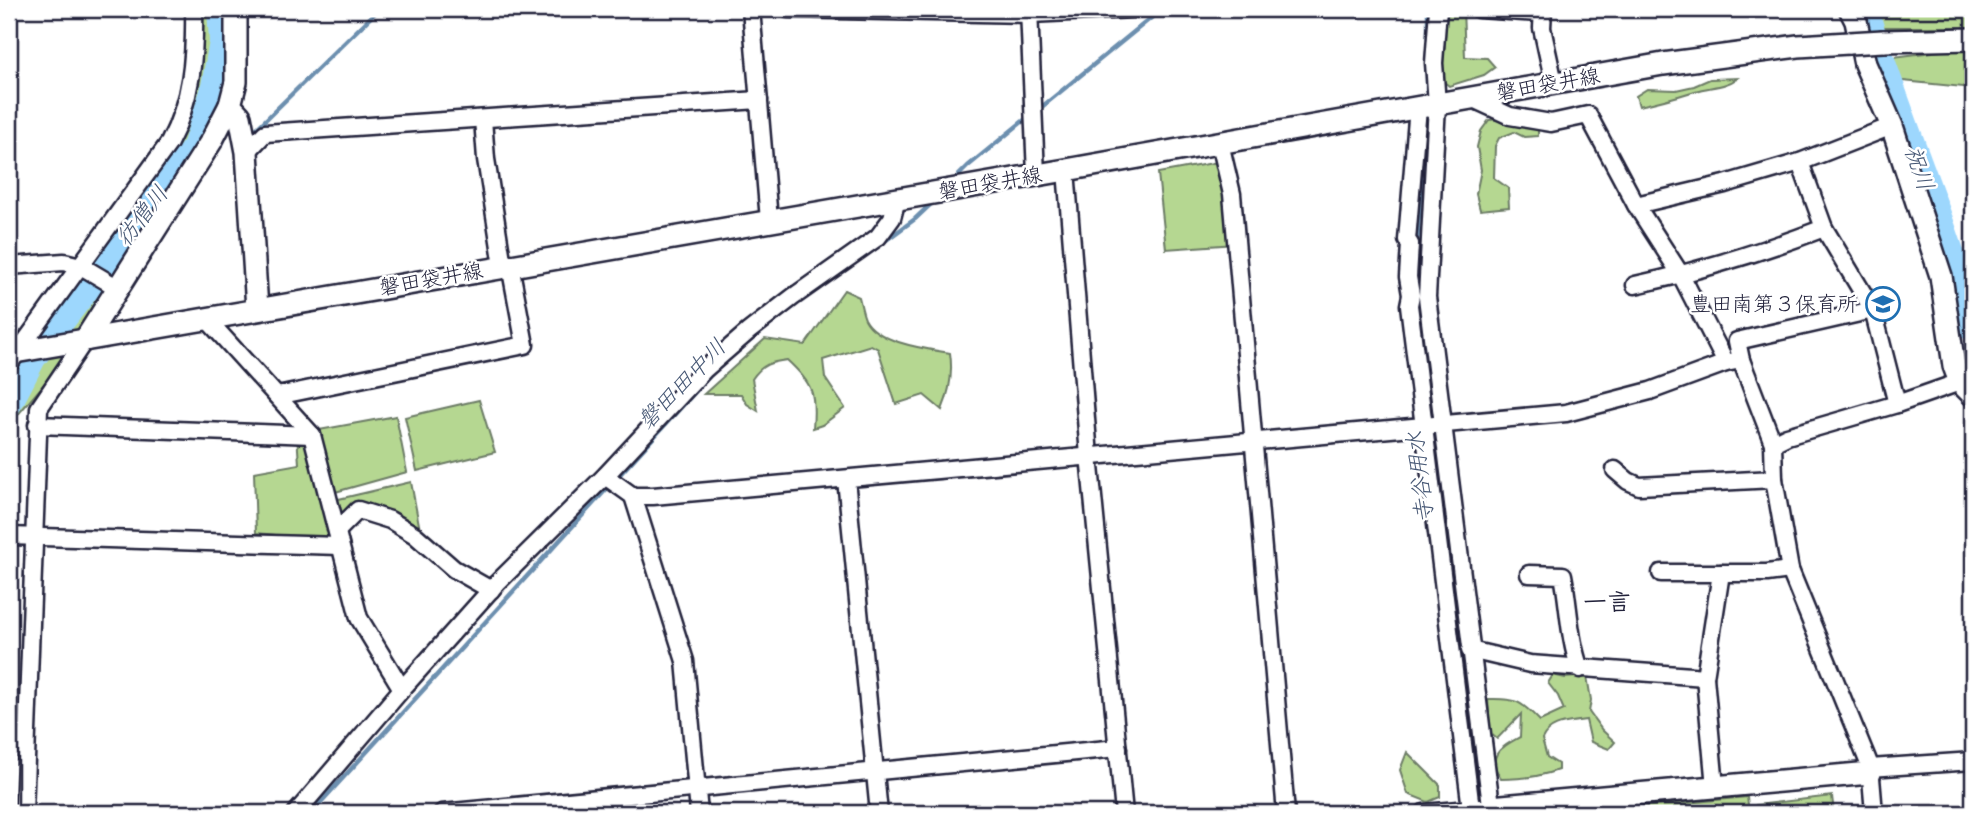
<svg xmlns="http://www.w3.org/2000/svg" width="1982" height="822" viewBox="0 0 1982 822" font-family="'Comic Neue','Klee One',sans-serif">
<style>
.green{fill:#b5d791;stroke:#6c7c66;stroke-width:2}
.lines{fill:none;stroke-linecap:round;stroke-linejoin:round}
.stream{stroke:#6c8faf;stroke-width:4.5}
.river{stroke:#9dd7fd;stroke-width:28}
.street-casing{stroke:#22223b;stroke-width:21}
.secondary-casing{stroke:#22223b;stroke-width:26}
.street{stroke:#fff;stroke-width:16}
.secondary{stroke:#fff;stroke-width:21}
.secondary-bridge-casing{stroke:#22223b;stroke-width:26;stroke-linecap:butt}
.secondary-bridge{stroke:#fff;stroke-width:21}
.labels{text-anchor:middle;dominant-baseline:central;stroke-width:5;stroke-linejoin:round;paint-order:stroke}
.street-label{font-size:21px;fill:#22223b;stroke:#fff}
.poi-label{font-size:21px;fill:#22223b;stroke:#fff;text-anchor:end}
.water-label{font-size:23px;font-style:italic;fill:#475875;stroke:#fff}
.quarter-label{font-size:24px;font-weight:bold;fill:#22223b;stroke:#fff}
</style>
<rect width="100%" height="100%" fill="#fff"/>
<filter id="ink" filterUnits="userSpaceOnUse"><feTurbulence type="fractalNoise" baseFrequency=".0143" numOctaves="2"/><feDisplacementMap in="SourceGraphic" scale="14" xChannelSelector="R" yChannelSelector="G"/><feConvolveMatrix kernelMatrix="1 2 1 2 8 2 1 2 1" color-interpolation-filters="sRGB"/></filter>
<g filter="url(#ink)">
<g class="green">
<path d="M194 9H234L230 105 194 170 52 375 9 425V364L178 126Z"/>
<path d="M1463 9 1465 57 1487 58 1495 67 1484 75 1449 86 1443 81C1438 59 1439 36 1447 15Z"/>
<path d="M1873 9H1973V27H1879L1867 17Z"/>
<path d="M1949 50 1973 51V88L1893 80 1885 58Z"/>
<path d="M1738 78C1724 88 1710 86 1695 91 1676 97 1658 102 1639 106L1636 96 1647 89 1676 90 1694 86 1710 79Z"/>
<path d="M1502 119 1538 129V136L1524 137 1514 132 1499 138 1495 146 1494 178 1508 188 1509 207 1480 210 1476 194 1481 170 1477 147 1481 131 1489 120Z"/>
<path d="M1224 161 1236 244 1166 249 1158 173Z"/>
<path d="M844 290 859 297C861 304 862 312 865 319 877 343 926 349 950 353 953 373 950 391 942 410L924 395 896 404 878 349 871 345 823 360 825 378 845 408 822 425 813 428C816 393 813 384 787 360 771 362 762 364 752 379L758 411 747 404 741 394H704L765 339 805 345Z"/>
<path d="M479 400 495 452 417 471 405 417Z"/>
<path d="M396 416 407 472 328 494 330 501 411 482 420 530 358 510 338 537 327 540 256 533 254 472 299 464 297 434Z"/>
<path d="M1553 675 1565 678 1587 676 1591 700 1589 712 1602 730 1615 742 1609 749 1591 742 1586 720C1569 723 1550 722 1542 739L1547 757 1558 764V770C1539 777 1522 779 1501 779 1486 755 1500 748 1520 737L1521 714 1497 739 1490 733 1488 699C1516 698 1521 701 1540 721L1564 710 1558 696 1548 683Z"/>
<path d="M1407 752 1440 785V797L1428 802 1408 794 1400 770Z"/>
<path d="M1832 796 1834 813H1757L1756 805Z"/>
<path d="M1747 797 1749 813H1634L1633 808Z"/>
</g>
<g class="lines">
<g class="stream">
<path d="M1428 39V9"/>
<path d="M1427 89V73"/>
<path d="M1038 110 1162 9"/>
<path d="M248 133 254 131 379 9"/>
<path d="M952 182 968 166 1028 117"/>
<path d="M881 244 915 219 934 201"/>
<path d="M1417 246 1423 142"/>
<path d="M1428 397 1431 423"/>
<path d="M311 813 716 369"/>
</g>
<g class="river">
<path d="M1864 9C1897 116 1944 219 1973 327"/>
<path d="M9 402 32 358 196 147 214 92 223 42 221 9"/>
</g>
<g class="street-casing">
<g id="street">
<path d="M751 9 769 220"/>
<path d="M788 9 1030 14 1134 9"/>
<path d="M1029 9 1036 175"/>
<path d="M1438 9 1434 63 1437 104 1427 297 1492 813"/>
<path d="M1479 9 1539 13 1543 9"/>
<path d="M1543 9 1542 28 1554 83"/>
<path d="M1471 98 1510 116 1551 123 1588 115 1636 205 1681 275 1726 363"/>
<path d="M1418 107 1407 240 1410 244 1408 277 1411 295 1409 305 1471 809"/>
<path d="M483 119 486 159 503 266"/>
<path d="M1220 143 1232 194 1286 813"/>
<path d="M247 152 265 133 759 100"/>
<path d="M1800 162 1824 228 1873 310 1897 404"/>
<path d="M1066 170 1089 456 1124 813"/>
<path d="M1636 205 1725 184 1800 162 1892 126"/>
<path d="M9 266 64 262 81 266 118 288"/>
<path d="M1635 285C1700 271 1762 252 1824 228"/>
<path d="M205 317 312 435 359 618 402 689"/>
<path d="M1741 360 1737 341 1873 310"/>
<path d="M9 364 169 143C192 100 195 56 194 9"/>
<path d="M277 396 525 345 510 265"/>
<path d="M37 425 312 435"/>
<path d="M1615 470 1628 481 1639 486 1774 479"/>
<path d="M605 476 633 496H653L1566 413 1650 391 1726 363 1741 360 1773 443"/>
<path d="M846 479 879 813"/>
<path d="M633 496 685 661 699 813"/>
<path d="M337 531 358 510 390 520 415 535 454 569 491 590"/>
<path d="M9 536 340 546"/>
<path d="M1661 573H1721"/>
<path d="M1529 574 1563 575C1569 606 1569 639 1580 669"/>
<path d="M1470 650 1530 664 1705 677"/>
<path d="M1870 768 1973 761"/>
<path d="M1715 787 1705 677 1721 573H1767L1790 570"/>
<path d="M24 813 39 408 85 340"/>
<path d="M296 813 402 689 496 584 605 476 704 370 749 331 793 297 878 237 892 218 897 199"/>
<path d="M442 813 1118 748"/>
<path d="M1424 813 1481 808"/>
<path d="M1874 813 1870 766 1790 570 1774 479 1773 443 1787 436 1897 404 1960 382"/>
</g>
</g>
<g class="secondary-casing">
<g id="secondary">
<path d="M236 9V82L230 105 240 116 247 152 257 309"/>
<path d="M1850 9 1856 21 1865 64 1892 126 1941 276 1954 366 1960 382 1973 395"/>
<path d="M1883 41 1973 39"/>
<path d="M85 340 212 140 230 105"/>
<path d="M9 353 1066 170 1663 64 1798 46 1849 43"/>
<path d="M1491 807 1870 773"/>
</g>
</g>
<use href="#street" class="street"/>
<use href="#secondary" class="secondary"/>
<g class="secondary-bridge-casing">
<path id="secondary-bridge" d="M1849 43 1883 41"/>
</g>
<use href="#secondary-bridge" class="secondary-bridge"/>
</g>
</g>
<defs>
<g id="school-ring" transform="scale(1.75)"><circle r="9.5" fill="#fff" stroke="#1f6fb2" stroke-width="1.5"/><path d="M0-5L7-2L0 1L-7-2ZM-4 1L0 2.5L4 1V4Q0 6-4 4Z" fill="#1f6fb2"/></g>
</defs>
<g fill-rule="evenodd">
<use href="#school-ring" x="1883" y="304"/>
</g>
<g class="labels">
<g class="street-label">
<text transform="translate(1548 84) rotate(-10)">磐田袋井線</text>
<text transform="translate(990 183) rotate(-10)">磐田袋井線</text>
<text transform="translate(431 279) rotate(-10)">磐田袋井線</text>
</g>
<g class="poi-label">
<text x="1858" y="304">豊田南第３保育所</text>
</g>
<g class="water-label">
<text transform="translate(1919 168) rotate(71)">祝川</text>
<text transform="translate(142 216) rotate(-52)">彷僧川</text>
<text transform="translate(682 384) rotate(-46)">磐田田中川</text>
<text transform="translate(1420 477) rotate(-97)">寺谷用水</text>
</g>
<g class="quarter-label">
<text x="1607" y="602">一言</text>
</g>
</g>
<rect width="1982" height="822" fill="none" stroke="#fff" stroke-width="35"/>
<rect x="18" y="18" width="1947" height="787" fill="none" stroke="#22223b" stroke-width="2.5" filter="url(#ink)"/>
</svg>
